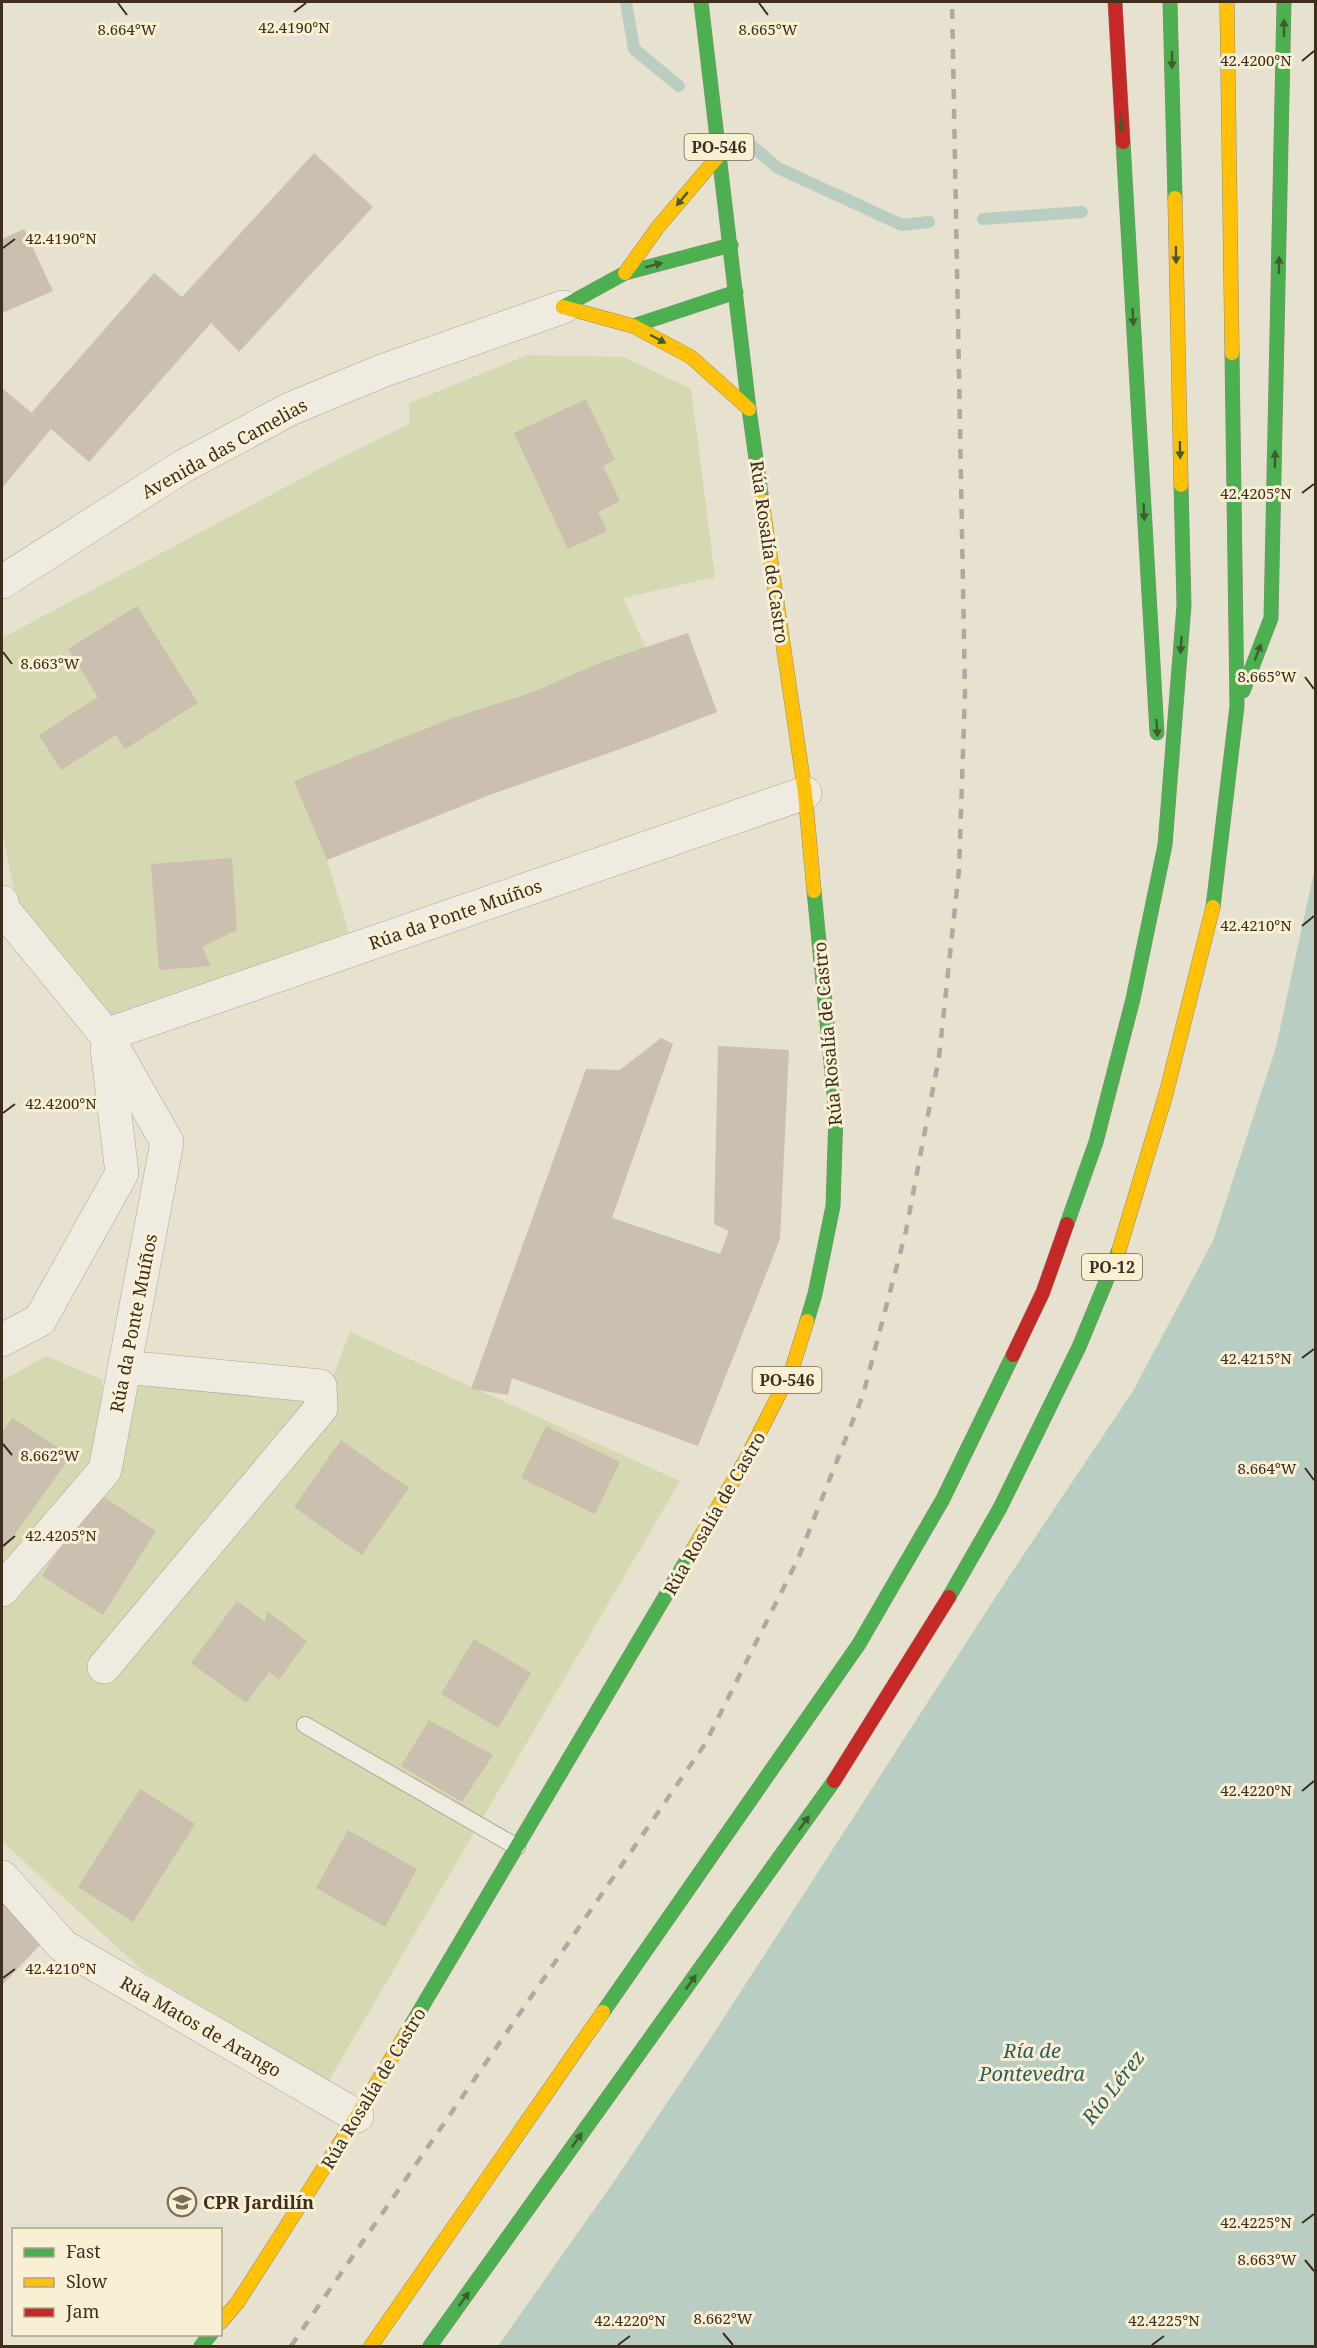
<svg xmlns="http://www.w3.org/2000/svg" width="1317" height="2348" viewBox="0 0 1317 2348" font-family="'Noto Serif',serif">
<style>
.green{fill:#d5d8b1}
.water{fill:#bacdc2}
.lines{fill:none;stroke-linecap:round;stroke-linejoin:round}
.stream{stroke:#bacdc2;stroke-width:12}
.building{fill:#cbbfaf}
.lane-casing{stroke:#aca697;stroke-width:18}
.street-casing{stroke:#aca697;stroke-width:34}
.fast-casing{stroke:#928b7f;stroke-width:15}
.slow-casing{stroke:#928b7f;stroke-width:15}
.jam-casing{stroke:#928b7f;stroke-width:15}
.lane{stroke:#efebe1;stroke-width:16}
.street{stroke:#efebe1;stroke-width:33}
.fast{stroke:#4caf50;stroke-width:14}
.slow{stroke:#ffc107;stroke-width:14}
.jam{stroke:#c62828;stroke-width:14}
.rail{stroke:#aeaaa1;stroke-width:4.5;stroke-dasharray:10 10;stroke-linecap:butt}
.oneway{fill:#425b30}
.ticks{fill:none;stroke:#3d2e1e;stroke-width:2}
.labels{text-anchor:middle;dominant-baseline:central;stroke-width:6;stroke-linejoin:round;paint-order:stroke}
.shield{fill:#f8efd5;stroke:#756855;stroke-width:1.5}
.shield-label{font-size:16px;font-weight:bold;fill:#3d2e1e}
.street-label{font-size:18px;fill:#3d2e1e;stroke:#f8efd5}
.poi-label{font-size:18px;font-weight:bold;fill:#3d2e1e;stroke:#f8efd5;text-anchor:start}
.water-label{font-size:20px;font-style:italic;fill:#2d5d5c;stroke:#f8efd5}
.ticks-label{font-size:15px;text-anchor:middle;fill:#3d2e1e;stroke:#f8efd5;stroke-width:6;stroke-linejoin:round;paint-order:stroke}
</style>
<rect width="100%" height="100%" fill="#e7e1cf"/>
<g class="green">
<path d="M528 355 623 357 691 389 715 577 623 598 646 648 533 692 455 717 295 781 327 860 350 937 108 1022 16 902 2 830V638L342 457 409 424V403Z"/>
<path d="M350 1332 680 1481 328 2082 143 1971 2 1841V1603L113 1474 131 1379 308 1394 321 1408Z"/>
<path d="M46 1356 103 1380 94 1457 2 1572V1381Z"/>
</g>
<path class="water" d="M1315 867V2346H498L615 2180 712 2036 1008 1578 1133 1391 1213 1241 1276 1047Z"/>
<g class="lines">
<g class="stream">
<path d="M626 2 634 49 679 86"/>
<path d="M752 146 778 168 902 225 929 222"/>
<path d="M983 219 1082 212"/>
</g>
</g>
<g class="building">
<path d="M314 153 373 207 239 352 211 323 89 462 51 429 2 488 3 389 38 418 32 412 154 273 182 297Z"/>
<path d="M24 229 53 291 2 313V239Z"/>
<path d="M586 399 615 460 603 466 620 501 598 512 607 531 568 549 514 433Z"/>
<path d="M137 606 198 703 125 749 116 735 61 770 39 735 98 697 68 649Z"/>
<path d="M688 633 717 712 634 744 487 796 327 860 294 781 455 717 533 692 602 662Z"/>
<path d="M232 858 237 930 202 947 211 966 159 970 151 864Z"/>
<path d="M661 1038 673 1044 612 1218 720 1254 729 1231 714 1224 718 1046 789 1050 780 1239 698 1446 512 1378 508 1395 471 1389 586 1069 620 1070Z"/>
<path d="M12 1418 71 1456 2 1552V1433Z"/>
<path d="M546 1426 620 1462 595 1514 521 1478Z"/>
<path d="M341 1440 409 1488 362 1555 294 1507Z"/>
<path d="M96 1492 156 1531 103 1615 42 1576Z"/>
<path d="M237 1601 265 1622 267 1611 307 1641 279 1680 269 1672 246 1703 191 1663Z"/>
<path d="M474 1639 531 1673 498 1728 441 1694Z"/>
<path d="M429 1720 493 1755 462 1802 401 1766Z"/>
<path d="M140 1789 195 1824 133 1922 78 1887Z"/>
<path d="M348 1830 417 1869 385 1927 316 1888Z"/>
<path d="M2 1901 40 1945 2 1985Z"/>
</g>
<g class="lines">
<g class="lane-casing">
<path id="lane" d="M305 1725 517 1847"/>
</g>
<g class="street-casing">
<g id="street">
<path d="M2 582 182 467 290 409 382 371 563 307"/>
<path d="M2 902 3 909 106 1035 805 793"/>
<path d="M2 1340 40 1320 122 1173 107 1049"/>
<path d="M2 1590 105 1470 167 1142 106 1035"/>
<path d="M104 1667 321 1408 320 1386 124 1367"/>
<path d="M2 1877 63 1946 357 2116"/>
</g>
</g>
<g class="fast-casing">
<g id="fast">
<path d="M701 2 749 409 762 501"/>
<path d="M1170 2 1175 198"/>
<path d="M1123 142 1157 733"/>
<path d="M563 307 625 273 731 245"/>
<path d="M633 326 736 292"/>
<path d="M1243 691 1271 618 1284 2"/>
<path d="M1213 907 1237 706 1232 353"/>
<path d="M1067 1224 1096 1142 1133 999 1165 845 1184 605 1181 485"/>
<path d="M807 1321 815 1294 833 1206 836 1114 814 891"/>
<path d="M949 1597 1000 1508 1079 1347 1119 1250"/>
<path d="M603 2012 859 1644 943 1499 1013 1355"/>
<path d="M410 2027 692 1551"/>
<path d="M201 2346 211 2334"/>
<path d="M430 2346 834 1781"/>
</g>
</g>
<g class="slow-casing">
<g id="slow">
<path d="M1227 2 1232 353"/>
<path d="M1175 198 1181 485"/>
<path d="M625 273 658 227 720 154"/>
<path d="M563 307 633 326 691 357 749 409"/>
<path d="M762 501 805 793 814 891"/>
<path d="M1119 1250 1166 1094 1213 907"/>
<path d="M692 1551 745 1461 792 1369 807 1321"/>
<path d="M220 2323 238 2302 357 2116 410 2027"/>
<path d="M371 2346 603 2012"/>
</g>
</g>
<g class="jam-casing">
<g id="jam">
<path d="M1115 2 1123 142"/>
<path d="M1013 1355 1043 1292 1067 1224"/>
<path d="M834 1781 949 1597"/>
</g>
</g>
<use href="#lane" class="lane"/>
<use href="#street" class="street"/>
<use href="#fast" class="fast"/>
<use href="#slow" class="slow"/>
<use href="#jam" class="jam"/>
<path class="rail" d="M291 2346 705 1744 798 1559 863 1395 906 1231 939 1057 959 870 965 692 952 2"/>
</g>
<defs><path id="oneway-solid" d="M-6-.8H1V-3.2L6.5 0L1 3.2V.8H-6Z" transform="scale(1.5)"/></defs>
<g class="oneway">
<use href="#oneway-solid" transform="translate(1284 28) rotate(-90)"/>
<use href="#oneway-solid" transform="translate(1172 60) rotate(89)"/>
<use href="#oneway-solid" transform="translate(1121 123) rotate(87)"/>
<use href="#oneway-solid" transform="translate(682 199) rotate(130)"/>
<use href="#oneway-solid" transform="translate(1176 255) rotate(89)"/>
<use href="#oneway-solid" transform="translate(654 265) rotate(-15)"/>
<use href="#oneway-solid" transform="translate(1279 265) rotate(-89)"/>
<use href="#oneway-solid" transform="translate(1133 317) rotate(87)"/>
<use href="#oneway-solid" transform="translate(658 339) rotate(28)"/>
<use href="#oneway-solid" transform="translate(1180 450) rotate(89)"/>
<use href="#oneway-solid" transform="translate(1275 459) rotate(-89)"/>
<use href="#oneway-solid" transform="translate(1144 512) rotate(87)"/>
<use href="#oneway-solid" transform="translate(1181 645) rotate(94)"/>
<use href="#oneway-solid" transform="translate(1258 652) rotate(-69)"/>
<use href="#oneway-solid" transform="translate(1157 728) rotate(86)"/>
<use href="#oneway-solid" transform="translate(804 1823) rotate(-54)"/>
<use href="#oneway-solid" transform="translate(691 1982) rotate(-54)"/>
<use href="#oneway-solid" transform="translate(577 2140) rotate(-54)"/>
<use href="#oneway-solid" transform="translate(464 2299) rotate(-54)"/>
</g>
<path class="ticks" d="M118 3 127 15M759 3 768 15M294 12 306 3M1302 61 1314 51M3 248 15 239M1302 493 1314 484M3 652 12 664M1305 677 1314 689M1302 926 1314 916M3 1113 15 1104M1302 1358 1314 1349M3 1444 12 1455M1305 1468 1314 1480M3 1546 15 1536M1302 1791 1314 1781M3 1978 15 1969M1302 2223 1314 2214M1305 2260 1314 2271M723 2333 733 2345M618 2345 630 2336M1152 2345 1164 2336"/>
<defs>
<g id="school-ring" transform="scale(1.5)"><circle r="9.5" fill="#f8efd5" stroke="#786d5c" stroke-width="1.5"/><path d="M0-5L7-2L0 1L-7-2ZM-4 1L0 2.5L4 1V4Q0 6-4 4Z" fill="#786d5c"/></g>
</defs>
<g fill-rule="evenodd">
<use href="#school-ring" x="182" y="2202"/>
</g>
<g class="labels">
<g class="shield">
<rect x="684.5" y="134" width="69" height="26" rx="4.5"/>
<rect x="1082" y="1254" width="60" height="26" rx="4.5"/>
<rect x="752.5" y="1367" width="69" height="26" rx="4.5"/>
</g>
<g class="shield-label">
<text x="719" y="147">PO-546</text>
<text x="1112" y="1267">PO-12</text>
<text x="787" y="1380">PO-546</text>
</g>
<g class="street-label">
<text transform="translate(224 448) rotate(-29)">Avenida das Camelias</text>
<text transform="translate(770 552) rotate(82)">Rúa Rosalía de Castro</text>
<text transform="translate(455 914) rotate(-19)">Rúa da Ponte Muíños</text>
<text transform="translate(827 1034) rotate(-95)">Rúa Rosalía de Castro</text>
<text transform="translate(133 1323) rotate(-79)">Rúa da Ponte Muíños</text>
<text transform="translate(714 1513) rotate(-60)">Rúa Rosalía de Castro</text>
<text transform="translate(201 2026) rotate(30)">Rúa Matos de Arango</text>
<text transform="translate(373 2088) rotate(-59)">Rúa Rosalía de Castro</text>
</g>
<g class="poi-label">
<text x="203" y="2202">CPR Jardilín</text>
</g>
<g class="water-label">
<text x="1032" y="2050">Ría de<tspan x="1032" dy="23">Pontevedra</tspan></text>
<text transform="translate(1113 2087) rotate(-52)">Río Lérez</text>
</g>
</g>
<g class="ticks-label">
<text x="294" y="33">42.4190°N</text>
<text x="127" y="35">8.664°W</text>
<text x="768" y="35">8.665°W</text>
<text x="1256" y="66">42.4200°N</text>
<text x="61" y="244">42.4190°N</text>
<text x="1256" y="499">42.4205°N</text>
<text x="50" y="669">8.663°W</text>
<text x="1267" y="682">8.665°W</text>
<text x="1256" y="931">42.4210°N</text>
<text x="61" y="1109">42.4200°N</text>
<text x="1256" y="1364">42.4215°N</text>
<text x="50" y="1461">8.662°W</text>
<text x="1267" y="1474">8.664°W</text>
<text x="61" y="1541">42.4205°N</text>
<text x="1256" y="1796">42.4220°N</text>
<text x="61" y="1974">42.4210°N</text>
<text x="1256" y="2228">42.4225°N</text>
<text x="1267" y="2265">8.663°W</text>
<text x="723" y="2324">8.662°W</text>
<text x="630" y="2326">42.4220°N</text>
<text x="1164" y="2326">42.4225°N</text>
</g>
<rect width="1317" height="2348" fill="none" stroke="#3d2e1e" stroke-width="6"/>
<rect x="12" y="2228" width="210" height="108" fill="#f8efd5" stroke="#ada28c" stroke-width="1.5"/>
<rect x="24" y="2248" width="30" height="9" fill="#4caf50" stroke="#ada28c" stroke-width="1.5"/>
<text x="66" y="2258" font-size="18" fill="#3d2e1e">Fast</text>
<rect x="24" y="2278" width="30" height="9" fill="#ffc107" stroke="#ada28c" stroke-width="1.5"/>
<text x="66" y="2288" font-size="18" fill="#3d2e1e">Slow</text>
<rect x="24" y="2308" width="30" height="9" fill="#c62828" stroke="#ada28c" stroke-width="1.5"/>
<text x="66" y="2318" font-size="18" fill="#3d2e1e">Jam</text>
</svg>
